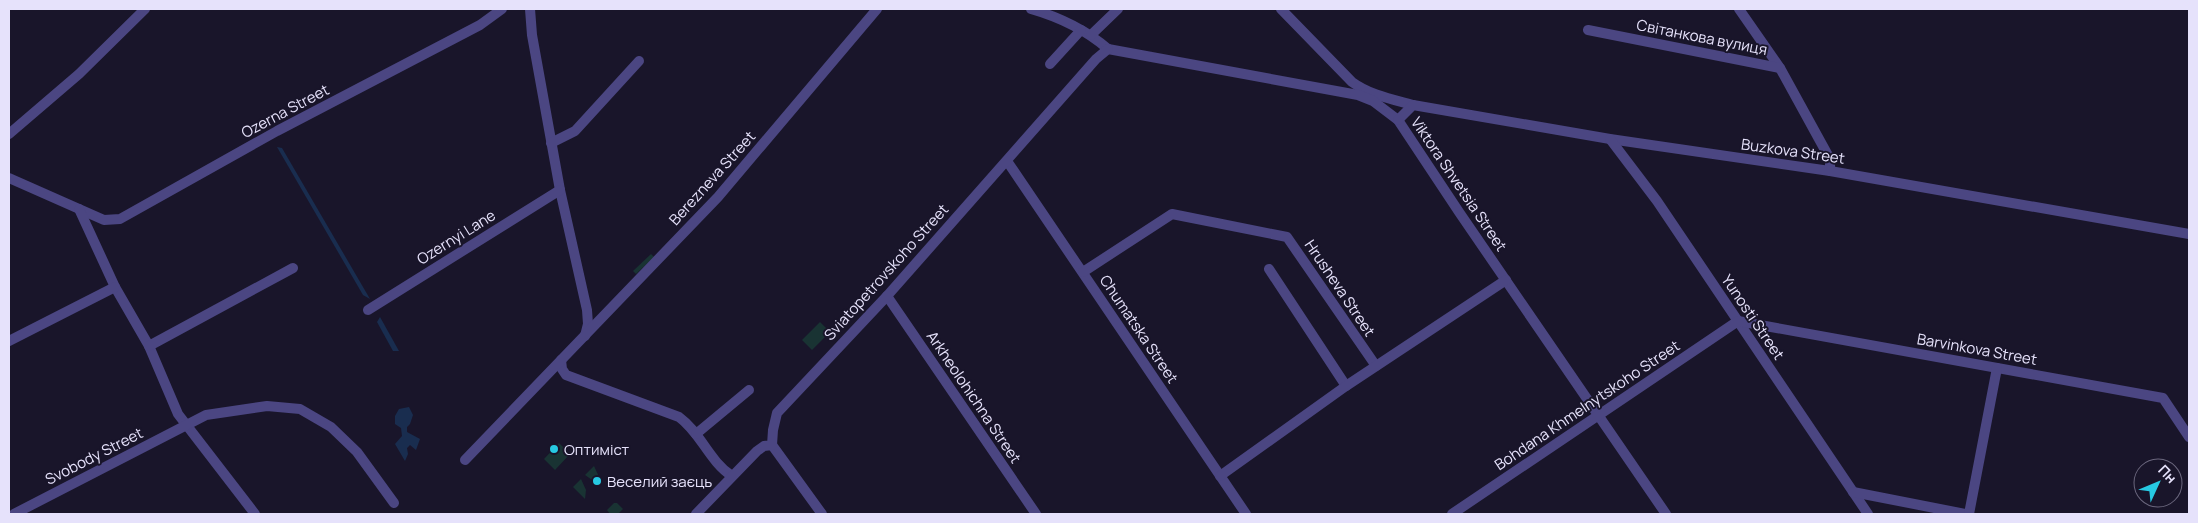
<svg xmlns="http://www.w3.org/2000/svg" width="2198" height="523" viewBox="0 0 2198 523" font-family="Manrope,sans-serif">
<style>
.green{fill:#193333}
.water{fill:#192d4f}
.lines{fill:none;stroke-linecap:round;stroke-linejoin:round}
.minor{stroke:#4b4682;stroke-width:10}
.poi-dot{fill:#27c9e2;stroke:#19152a;stroke-width:2}
.labels{text-anchor:middle;dominant-baseline:central;stroke-width:4;stroke-linejoin:round;paint-order:stroke}
.street-label{font-size:15px;fill:#e6e2fb;stroke:#19152a}
.poi-label{font-size:15px;fill:#e6e2fb;stroke:#19152a;text-anchor:start}
</style>
<rect width="100%" height="100%" fill="#19152a"/>
<g class="green">
<path d="M651 254 654 257 636 274 633 271Z"/>
<path d="M820 322 830 332 812 350 802 340Z"/>
<path d="M559 443 570 454 555 470 544 459Z"/>
<path d="M594 466 600 479 598 484 585 475Z"/>
<path d="M581 479 586 490 585 499 573 487Z"/>
<path d="M614 503H617L623 509 618 514H610L607 510Z"/>
</g>
<g class="water">
<path d="M277 147 282 148 370 299 363 295Z"/>
<path d="M380 317 399 351H393L377 322Z"/>
<path d="M409 407 413 415 410 424 407 427V432L420 439 416 450 410 445 407 448 408 454 405 461 395 444 402 436 401 428 395 424V416L399 409Z"/>
</g>
<g class="lines">
<g class="minor">
<path d="M530 9 532 35 560 190 587 310 588 324 585 336"/>
<path d="M1031 9C1059 17 1086 30 1108 49"/>
<path d="M1281 9 1352 82C1370 95 1391 99 1413 105"/>
<path d="M1739 9 1780 68 1830 159V171"/>
<path d="M1588 30 1780 68"/>
<path d="M1091 35 1118 9"/>
<path d="M1108 49 1358 95 1373 101 1398 120 1459 212 1666 514"/>
<path d="M1050 64 1081 30"/>
<path d="M1398 120 1413 105 1610 139 1830 171 2189 234"/>
<path d="M9 134 79 74 145 9"/>
<path d="M1610 139 1657 201 1868 514"/>
<path d="M551 143 575 131 639 61"/>
<path d="M1007 161 1246 514"/>
<path d="M9 178 104 220 120 219 277 131 480 25 502 9"/>
<path d="M79 209 115 287 149 346 178 414 255 514"/>
<path d="M1269 269 1346 386"/>
<path d="M1083 272 1172 214 1287 237 1376 366"/>
<path d="M887 296 1036 514"/>
<path d="M368 310 560 190"/>
<path d="M9 341 115 287"/>
<path d="M149 346 293 268"/>
<path d="M561 360 562 369 566 375 679 417C701 433 709 461 732 476"/>
<path d="M696 434 749 390"/>
<path d="M772 445 822 514"/>
<path d="M465 460 718 197 877 9"/>
<path d="M1220 476 1346 386 1506 280"/>
<path d="M1853 492 1965 514"/>
<path d="M14 514 206 415 267 406 300 409 331 427 357 452 394 503"/>
<path d="M696 514 757 451 764 446 772 445 773 430 777 413 887 296 1096 59 1108 49"/>
<path d="M1452 514 1738 321 2163 398 2189 437"/>
<path d="M1969 514 1997 368"/>
</g>
</g>
<g class="poi-dot">
<circle cx="554" cy="449" r="5"/>
<circle cx="597" cy="481" r="5"/>
</g>
<g class="labels">
<g class="street-label">
<text transform="translate(1702 37) rotate(11)">Світанкова вулиця</text>
<text transform="translate(285 111) rotate(-28)">Ozerna Street</text>
<text transform="translate(1793 151) rotate(8)">Buzkova Street</text>
<text transform="translate(712 178) rotate(-48)">Berezneva Street</text>
<text transform="translate(1459 184) rotate(56)">Viktora Shvetsia Street</text>
<text transform="translate(456 237) rotate(-32)">Ozernyi Lane</text>
<text transform="translate(886 272) rotate(-48)">Sviatopetrovskoho Street</text>
<text transform="translate(1340 288) rotate(56)">Hrusheva Street</text>
<text transform="translate(1753 317) rotate(56)">Yunosti Street</text>
<text transform="translate(1139 329) rotate(56)">Chumatska Street</text>
<text transform="translate(1977 349) rotate(10)">Barvinkova Street</text>
<text transform="translate(974 397) rotate(56)">Arkheolohichna Street</text>
<text transform="translate(1587 405) rotate(-34)">Bohdana Khmelnytskoho Street</text>
<text transform="translate(94 456) rotate(-27)">Svobody Street</text>
</g>
<g class="poi-label">
<text x="564" y="449">Оптиміст</text>
<text x="607" y="481">Веселий заєць</text>
</g>
</g>
<rect width="2198" height="523" fill="none" stroke="#e6e2fb" stroke-width="20"/>
<g transform="translate(2158 483) rotate(46)"><circle r="24" fill="#19152a" stroke="#6b677e"/>
<path d="M0-4L9 19L0 12L-9 19Z" fill="#27c9e2"/>
<text y="-8" font-size="14" font-weight="bold" text-anchor="middle" fill="#e6e2fb">Пн</text>
</g>
</svg>
